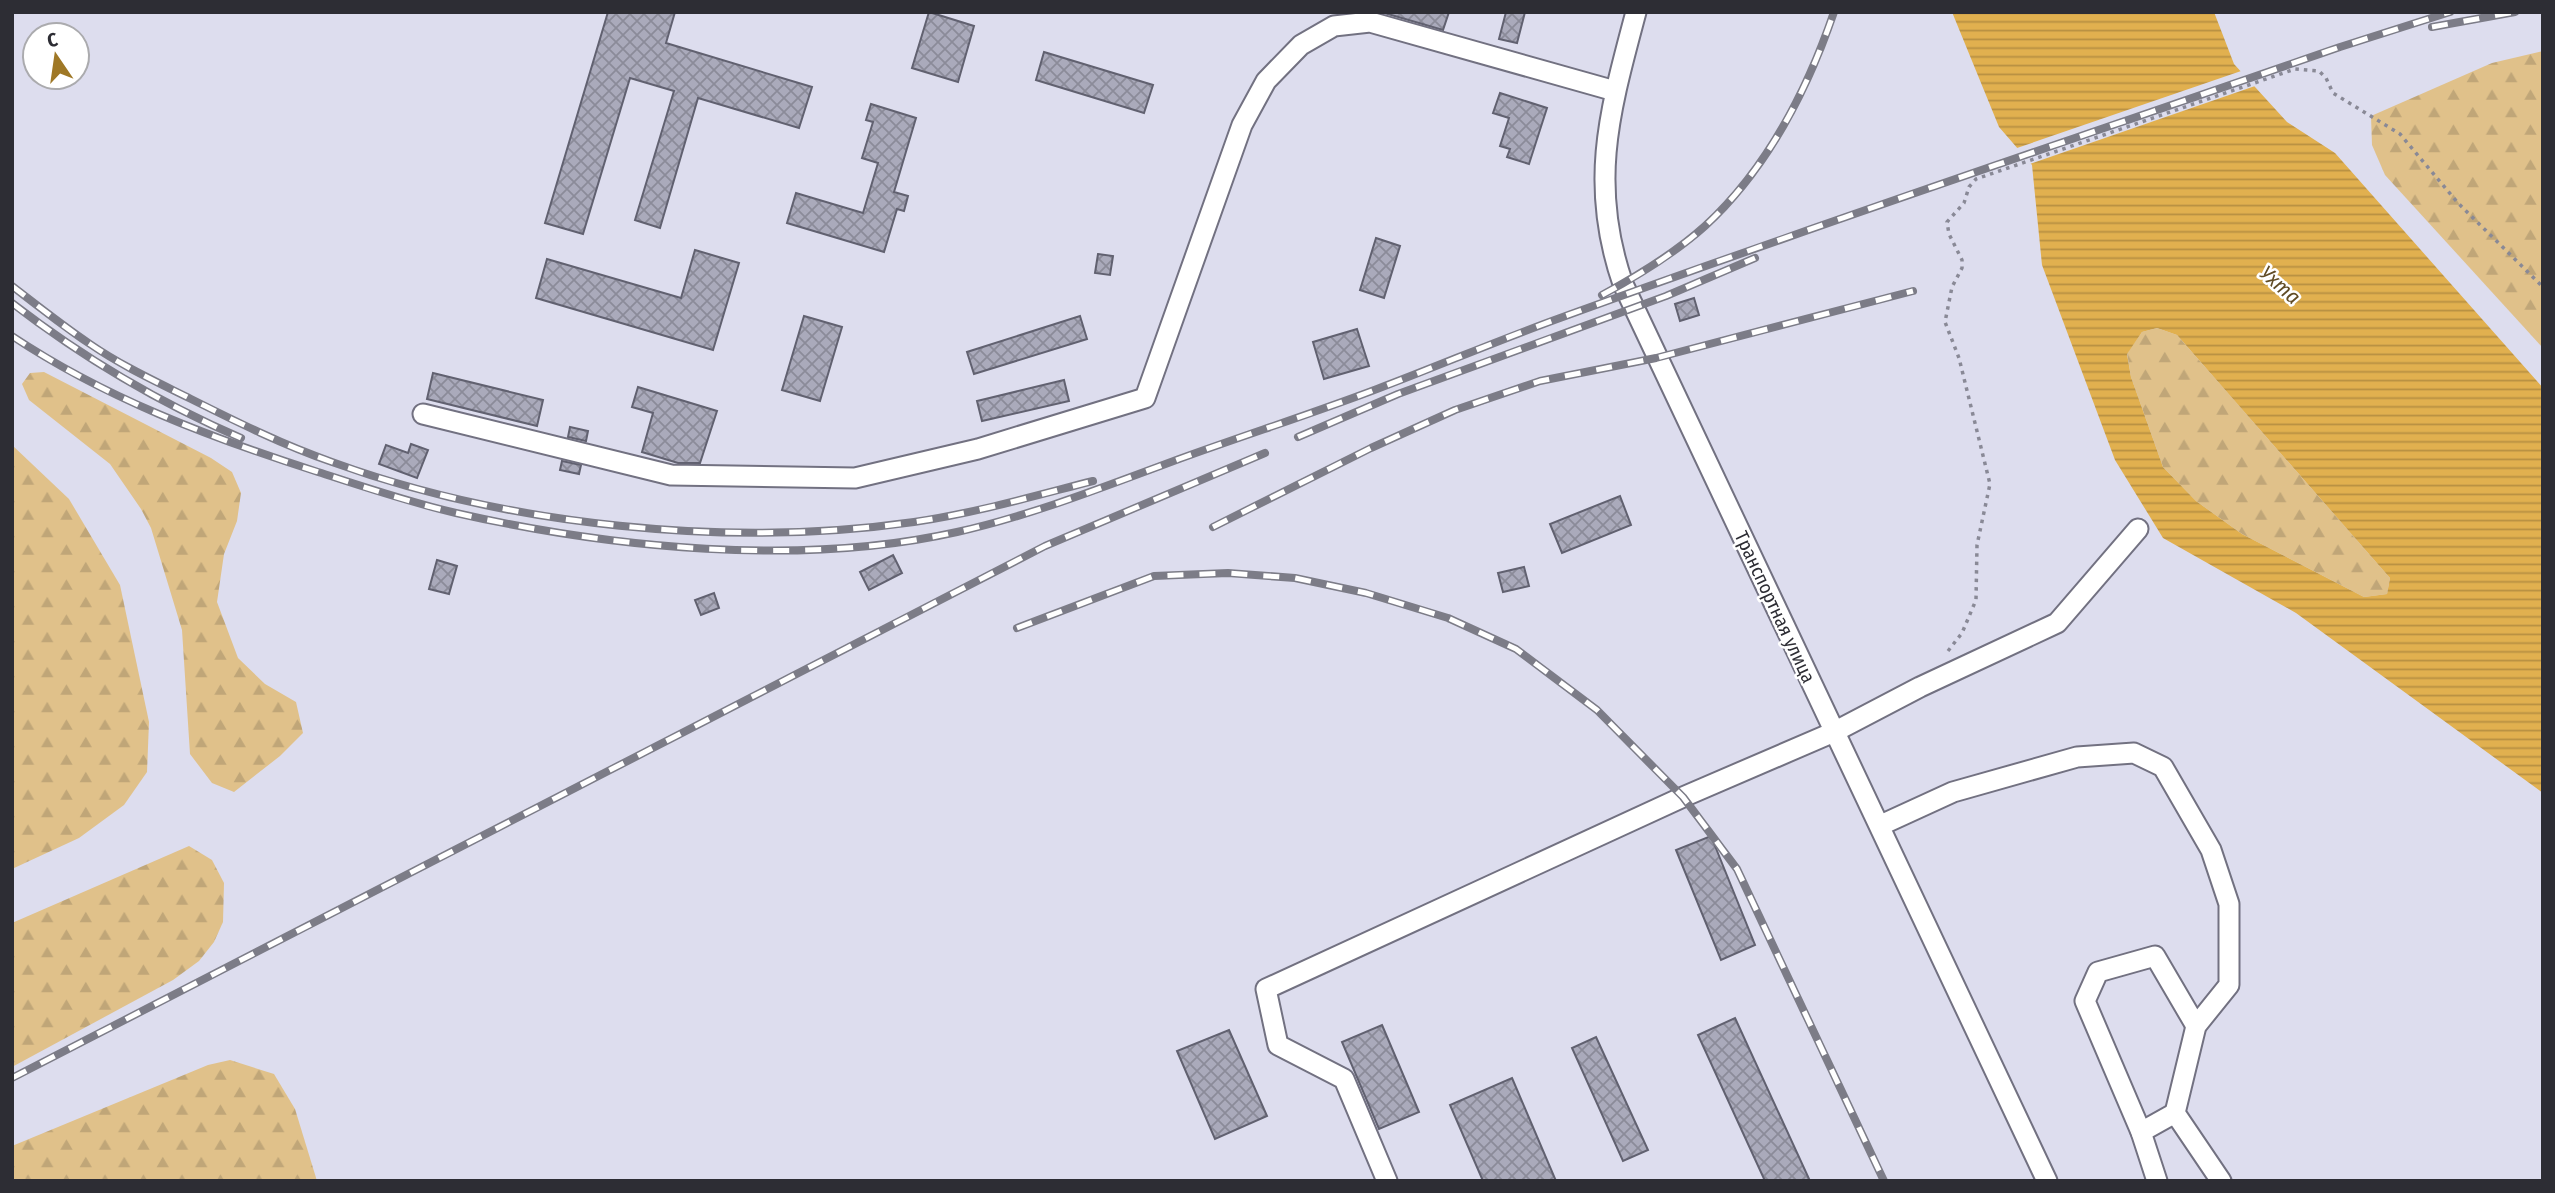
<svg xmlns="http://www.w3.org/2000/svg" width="2555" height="1193" viewBox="0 0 2555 1193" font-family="'Fira Sans Condensed',sans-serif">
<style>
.forest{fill:url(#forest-firs)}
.water{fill:url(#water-rules);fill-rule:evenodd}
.pier{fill:#dde}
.building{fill:url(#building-cross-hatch);stroke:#616170;stroke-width:2}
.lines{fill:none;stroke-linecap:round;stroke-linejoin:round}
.minor-casing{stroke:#727181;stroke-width:23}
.path{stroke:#898996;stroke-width:3.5;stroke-dasharray:3.5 5;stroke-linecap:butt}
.minor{stroke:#fff;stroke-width:19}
.rail-casing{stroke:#7c7c87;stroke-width:8}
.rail{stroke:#fff;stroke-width:5;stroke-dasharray:16;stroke-linecap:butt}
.labels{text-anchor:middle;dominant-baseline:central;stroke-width:5;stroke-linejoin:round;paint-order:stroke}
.street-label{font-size:19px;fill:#2d2d34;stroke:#fff}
.water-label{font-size:21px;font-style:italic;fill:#614c25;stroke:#fff}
</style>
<defs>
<pattern id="forest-firs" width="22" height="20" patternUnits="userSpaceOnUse" patternTransform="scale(1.75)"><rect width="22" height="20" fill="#e0c18a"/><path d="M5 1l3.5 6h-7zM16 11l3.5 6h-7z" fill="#c0a678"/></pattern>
<pattern id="water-rules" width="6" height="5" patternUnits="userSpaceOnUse" patternTransform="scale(1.75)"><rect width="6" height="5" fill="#e1b04f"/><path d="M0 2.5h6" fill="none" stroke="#b79042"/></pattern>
<pattern id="building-cross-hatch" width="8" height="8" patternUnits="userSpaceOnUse" patternTransform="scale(1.75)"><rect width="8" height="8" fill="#aab"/><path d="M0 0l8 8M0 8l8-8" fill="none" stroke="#8b8b99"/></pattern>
</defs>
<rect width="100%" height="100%" fill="#dde"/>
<g class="forest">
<path d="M2543 51V348L2385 175 2372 145 2371 116 2492 63Z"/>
<path d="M2157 328 2177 335 2390 578 2387 594 2364 597 2242 534 2196 501 2163 467 2131 377 2127 353 2142 332Z"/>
<path d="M44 372 211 458 232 472 241 493 237 521 224 554 217 602 238 658 265 684 296 702 303 733 280 756 234 792 212 783 190 754 182 630 151 528 141 509 110 464 29 400 22 384 30 373Z"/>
<path d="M12 445 69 499 120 585 149 722 147 772 124 805 79 838 12 869Z"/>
<path d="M189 846 212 860 224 883 223 922 214 942 199 961 173 980 12 1067V923Z"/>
<path d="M230 1060 274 1074 295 1109 317 1181H12V1146L208 1065Z"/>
</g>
<path class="water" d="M1952 12H2214L2234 64 2287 122 2335 153 2543 388V793L2296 613 2163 538 2115 460 2042 265 2032 165 1999 127ZM2157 328 2177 335 2390 578 2387 594 2364 597 2242 534 2196 501 2163 467 2131 377 2127 354 2142 332Z"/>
<path class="pier" d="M2244 70 2258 85 2027 165 2014 149Z"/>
<g class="building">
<path d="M608 12H675L666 43 812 87 799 128 698 98 660 228 635 220 674 91 630 78 583 234 545 223Z"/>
<path d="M929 12 974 26 958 82 912 68Z"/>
<path d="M1381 12H1449L1443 30Z"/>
<path d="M1506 12H1525L1517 43 1499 39Z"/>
<path d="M1044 52 1153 85 1144 113 1036 80Z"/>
<path d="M1500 93 1547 108 1529 164 1507 157 1510 149 1500 146 1509 118 1493 113Z"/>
<path d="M871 104 916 118 894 192 908 196 904 211 897 209 884 252 787 223 796 193 863 213 878 163 862 158 873 122 866 120Z"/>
<path d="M1376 238 1400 246 1384 298 1360 290Z"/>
<path d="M695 250 739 263 713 350 536 298 547 259 681 298Z"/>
<path d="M1098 254 1113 256 1110 275 1095 273Z"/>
<path d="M1694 298 1699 315 1680 321 1675 304Z"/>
<path d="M804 316 842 327 820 401 782 390Z"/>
<path d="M1080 316 1087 339 974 374 967 352Z"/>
<path d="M1357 329 1369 366 1324 379 1313 342Z"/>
<path d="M433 373 543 400 537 426 427 399Z"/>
<path d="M1064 380 1069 401 982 421 977 401Z"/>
<path d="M638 387 717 411 700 463H678L642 452 653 413 632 407Z"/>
<path d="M570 427 588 431 586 441 568 437Z"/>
<path d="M411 444 428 450 417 478 379 464 386 445 408 453Z"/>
<path d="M562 461 581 465 579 474 560 470Z"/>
<path d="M1620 496 1631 525 1562 553 1550 524Z"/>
<path d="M893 555 902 573 869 590 860 572Z"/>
<path d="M437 560 457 566 449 594 429 589Z"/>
<path d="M1524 567 1529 586 1503 592 1498 573Z"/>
<path d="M714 593 719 608 701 615 695 600Z"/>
<path d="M1711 836 1755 945 1721 960 1676 850Z"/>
<path d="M1735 1018 1810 1181H1765L1698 1035Z"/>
<path d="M1382 1025 1419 1112 1379 1129 1342 1042Z"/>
<path d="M1229 1030 1267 1116 1215 1139 1177 1051Z"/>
<path d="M1596 1037 1648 1150 1623 1161 1572 1048Z"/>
<path d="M1512 1078 1556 1181H1483L1450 1105Z"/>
</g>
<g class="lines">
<g class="minor-casing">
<g id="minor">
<path d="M1636 12C1610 110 1588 183 1623 284L2047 1181"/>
<path d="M423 414 671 475 855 478 978 449 1145 398 1242 125 1266 81 1301 45 1334 26 1370 22 1615 91"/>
<path d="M1881 825 1953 792 2077 757 2134 753 2163 767 2211 850 2229 904V985L2196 1026 2175 1113 2221 1181"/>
<path d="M2141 1132 2175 1113"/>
<path d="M1387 1181 1344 1079 1278 1045 1266 989 1683 797 1834 732 1920 687 2057 623 2138 529"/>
<path d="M2157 1181 2141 1132 2085 1001 2098 972 2155 956 2196 1026"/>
</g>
</g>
<path class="path" d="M1948 651 1962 633 1976 600 1977 545 1990 484 1959 358 1945 322 1952 287 1962 268V260L1949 234 1947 222 1964 203 1969 187 1976 179 2295 69 2319 71 2326 78 2333 93 2400 134 2458 203 2543 287"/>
<use href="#minor" class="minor"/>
<g class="rail-casing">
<g id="rail">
<path d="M2432 27 2515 12"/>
<path d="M12 286C38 306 63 326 90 344 122 366 157 382 191 399 237 422 283 445 332 462 508 526 729 548 914 522 975 513 1034 496 1093 481"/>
<path d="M1602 295C1639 275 1674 254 1705 226 1767 169 1807 91 1834 12"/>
<path d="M12 303C82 357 160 403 241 438"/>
<path d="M12 336C105 398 209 437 315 471 361 486 408 502 456 513 611 548 801 567 957 532 1033 515 1106 486 1179 459 1245 435 1311 414 1377 389 1438 366 1499 340 1560 318 1819 224 2080 137 2340 47L2450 12"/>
<path d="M1298 437 1398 394 1666 296 1755 258"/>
<path d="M1213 527 1371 448 1455 410 1540 381 1656 358 1913 291"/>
<path d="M1017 628 1154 576 1228 573 1295 578 1366 593 1448 618 1516 649 1597 710 1683 797 1737 869 1884 1181"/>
<path d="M12 1078 1045 546 1265 453"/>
</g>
</g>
<use href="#rail" class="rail"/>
</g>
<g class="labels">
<g class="street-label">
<text transform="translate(1775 607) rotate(65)">Транспортная улица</text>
</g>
<g class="water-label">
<text transform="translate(2280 285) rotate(41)">Ухта</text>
</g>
</g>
<rect width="2555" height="1193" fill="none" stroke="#2d2d34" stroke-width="28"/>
<g transform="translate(56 56) rotate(347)"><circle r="33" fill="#ffffff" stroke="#ababae" stroke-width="2"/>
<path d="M0-5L12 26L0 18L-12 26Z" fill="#9f7826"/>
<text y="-10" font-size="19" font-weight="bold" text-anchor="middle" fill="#2d2d34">С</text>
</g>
</svg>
